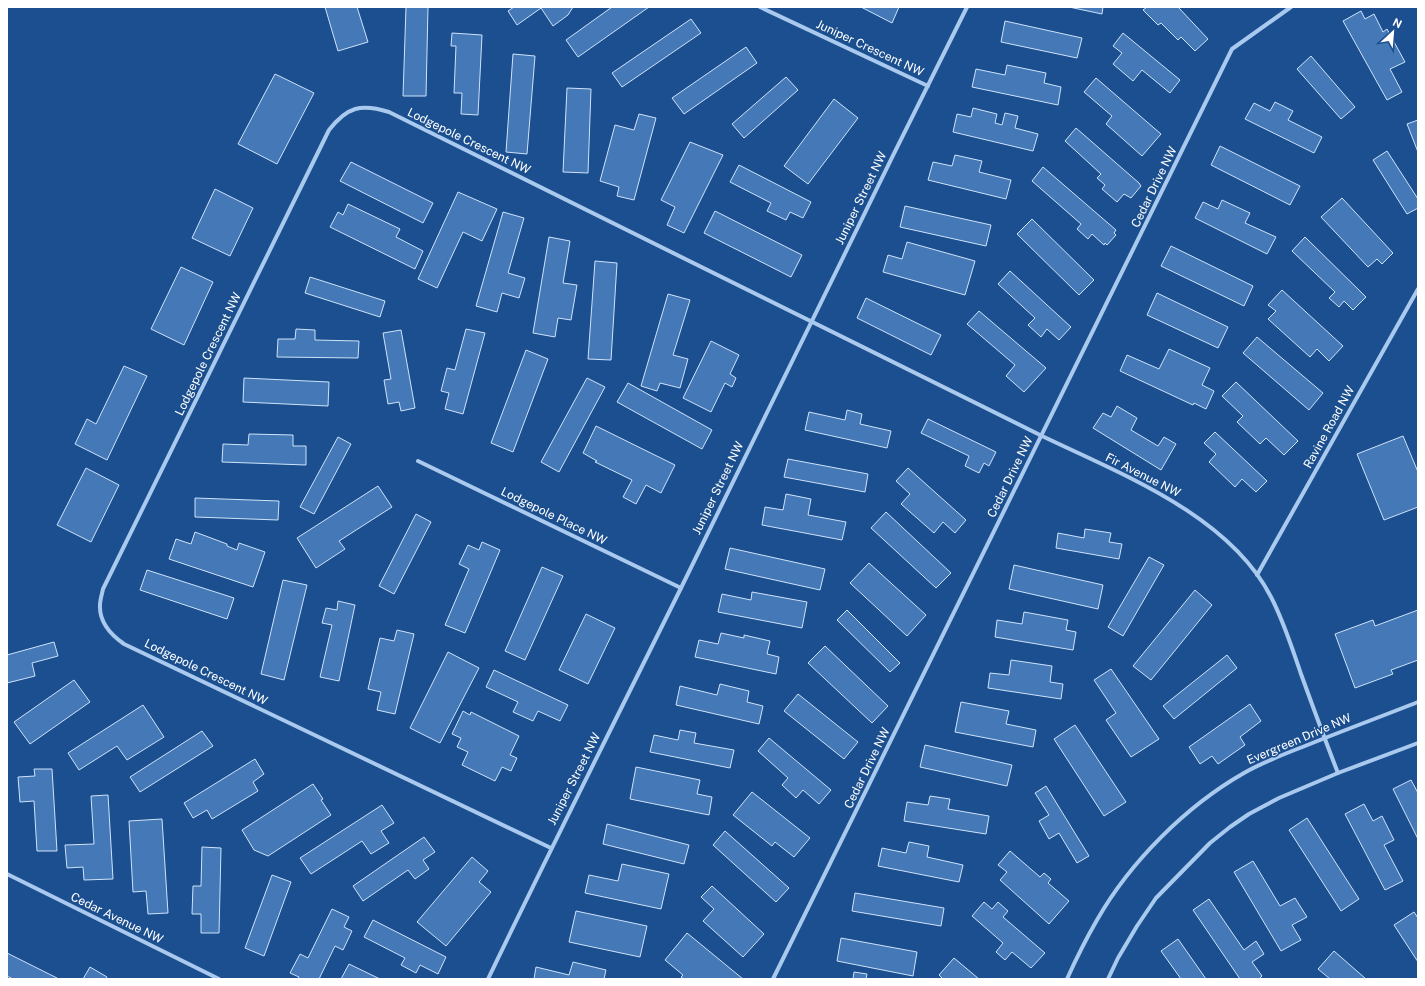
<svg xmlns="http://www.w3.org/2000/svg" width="1425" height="986" viewBox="0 0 1425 986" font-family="'Public Sans',sans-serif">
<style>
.building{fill:#4478b7;stroke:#cfe3fa}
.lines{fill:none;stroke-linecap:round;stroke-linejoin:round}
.street{stroke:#a9c9ee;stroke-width:4}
.labels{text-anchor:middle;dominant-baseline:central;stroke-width:3;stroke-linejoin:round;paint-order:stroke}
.street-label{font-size:12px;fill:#fff;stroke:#1b4f8f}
</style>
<rect width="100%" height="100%" fill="#1b4f8f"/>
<g class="building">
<path d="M325 7H357L368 42 338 51Z"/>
<path d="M406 7H428L426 96H403Z"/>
<path d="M514 7H573L568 15 553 26 541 8 517 25 508 11Z"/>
<path d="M612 7H649L578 57 566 40Z"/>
<path d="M861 7H899L892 23Z"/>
<path d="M1069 7H1103L1102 14Z"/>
<path d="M1147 7H1178L1208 39 1195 51 1181 37 1178 40 1161 23 1158 25 1143 10Z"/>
<path d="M1361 11 1365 19 1374 14 1383 32 1387 29 1405 62 1390 69 1402 92 1387 100 1343 21Z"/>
<path d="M691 19 701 33 622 87 612 73Z"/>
<path d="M1005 21 1082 38 1077 58 1001 42Z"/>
<path d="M452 33 482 35 478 115 461 114 462 93H454L456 46H451Z"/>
<path d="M1123 33 1180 80 1170 93 1142 70 1133 81 1113 64 1122 53 1113 46Z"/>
<path d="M746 47 757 63 684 114 672 98Z"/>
<path d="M513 54 535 56 527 154 506 152Z"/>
<path d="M1311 56 1355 107 1341 119 1297 69Z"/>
<path d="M1007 65 1046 73 1044 83 1061 87 1058 105 972 87 976 69 1005 75Z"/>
<path d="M275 74 314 93 277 164 238 144Z"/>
<path d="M786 77 798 90 744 138 732 124Z"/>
<path d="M1096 78 1161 134 1142 156 1106 124 1112 116 1084 92Z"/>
<path d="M567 88 591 89 588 173 563 172Z"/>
<path d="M834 99 858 118 808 184 784 166Z"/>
<path d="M1275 102 1293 111 1288 120 1322 137 1314 153 1245 119 1254 103 1270 111Z"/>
<path d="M973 108 997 114 995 123 1002 125 1005 113 1018 116 1015 128 1038 134 1033 151 953 132 957 114 971 117Z"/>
<path d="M639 114 656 118 634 200 617 196 619 187 600 181 615 125 634 130Z"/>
<path d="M1418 120V152L1407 124Z"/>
<path d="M1076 128 1139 183 1141 186 1131 198 1124 194 1117 202 1102 189 1105 185 1097 178 1101 174 1065 141Z"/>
<path d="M690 142 723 155 684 233 667 225 675 207 661 200Z"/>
<path d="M1220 146 1300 186 1290 205 1211 165Z"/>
<path d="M1387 151 1418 199V208L1407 214 1373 160Z"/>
<path d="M955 155 982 161 979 172 1011 180 1006 199 928 180 933 162 952 166Z"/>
<path d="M351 162 433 203 423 223 340 181Z"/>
<path d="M739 165 811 202 803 218 790 212 786 220 767 211 771 203 730 182Z"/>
<path d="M1043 167 1116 230 1114 233 1116 235 1107 245 1105 243 1104 245 1092 234 1088 239 1077 229 1081 224 1032 181Z"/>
<path d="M215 189 253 208 230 256 192 238Z"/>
<path d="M458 192 497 209 482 241 463 232 437 288 418 279Z"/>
<path d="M1342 198 1393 253 1382 264 1377 259 1368 267 1321 217Z"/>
<path d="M1222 200 1250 213 1245 223 1276 237 1267 254 1195 218 1203 202 1218 209Z"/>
<path d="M348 204 400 229 396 237 423 251 415 269 330 227 338 212 343 215Z"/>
<path d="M905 206 991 225 986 246 900 227Z"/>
<path d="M715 211 802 255 791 277 704 233Z"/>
<path d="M503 212 524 218 508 273 525 278 519 298 502 293 497 312 476 306Z"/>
<path d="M1032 219 1094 280 1079 295 1017 234Z"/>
<path d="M549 237 570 241 563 283 577 285 571 320 558 318 555 337 533 333Z"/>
<path d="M1305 237 1366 297 1353 310 1344 301 1339 307 1329 298 1335 292 1292 251Z"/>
<path d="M907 242 975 261 965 295 883 272 888 255 902 259Z"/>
<path d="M1171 246 1253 286 1244 306 1161 266Z"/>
<path d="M595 261 617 263 611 360 588 359Z"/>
<path d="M181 267 213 282 184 345 151 329Z"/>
<path d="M1010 271 1071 327 1059 340 1047 329 1041 337 1028 325 1035 318 998 284Z"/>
<path d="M310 277 385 301 380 317 305 293Z"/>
<path d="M1282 290 1343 346 1329 361 1317 349 1310 357 1268 319 1276 311 1268 305Z"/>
<path d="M1157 293 1228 327 1218 348 1147 315Z"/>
<path d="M668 294 690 300 673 355 688 359 680 388 660 383 657 391 641 386Z"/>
<path d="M866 298 941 335 931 355 857 318Z"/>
<path d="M979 311 1046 368 1024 392 1006 376 1015 365 967 324Z"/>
<path d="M296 329 315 330V340L359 341 358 358 277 357 278 339H295Z"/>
<path d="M466 329 485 333 463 414 445 409 449 393 441 391 447 368 455 370Z"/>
<path d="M401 330 415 408 401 411 399 402 388 404 384 380 391 379 383 333Z"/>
<path d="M1257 337 1323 393 1309 410 1243 353Z"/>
<path d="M711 341 739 355 730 374 736 378 732 387 725 383 711 412 683 398Z"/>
<path d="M1169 349 1210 368 1202 385 1214 391 1206 409 1194 403 1193 405 1120 371 1127 355 1159 369Z"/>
<path d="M526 350 548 359 513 452 491 443Z"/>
<path d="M124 366 147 376 107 460 75 444 87 419 96 424Z"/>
<path d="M244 378 329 382 328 406 243 402Z"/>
<path d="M587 378 605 387 559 472 541 462Z"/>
<path d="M1236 382 1298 441 1284 455 1266 438 1260 444 1237 422 1243 416 1222 396Z"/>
<path d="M628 383 712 430 702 449 617 402Z"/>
<path d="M1117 406 1137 418 1131 430 1158 446 1164 437 1176 444 1161 470 1093 428 1103 413 1111 417Z"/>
<path d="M847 410 862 414 860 424 891 431 887 448 805 430 809 412 845 420Z"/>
<path d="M928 419 996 452 989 466 984 463 979 473 965 466 969 456 921 433Z"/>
<path d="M596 426 675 465 661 493 646 485 636 504 623 497 632 480 595 462 597 461 583 453Z"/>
<path d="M1215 432 1267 481 1256 492 1242 479 1235 487 1209 462 1216 454 1204 443Z"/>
<path d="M249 434 293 435V446H306V465L222 462 223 444 248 445Z"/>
<path d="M1403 436 1418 472V507L1384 520 1357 454Z"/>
<path d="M338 437 351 444 314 514 300 507Z"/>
<path d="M788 459 868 474 865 492 784 477Z"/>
<path d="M86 468 119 485 91 542 57 525Z"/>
<path d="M908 468 966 520 955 533 943 522 934 533 901 504 910 494 896 481Z"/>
<path d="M378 486 392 507 339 541 345 549 316 568 297 538Z"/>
<path d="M786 494 811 499 808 515 846 522 842 540 762 525 765 507 783 510Z"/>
<path d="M195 498 279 501 278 520 195 517Z"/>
<path d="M886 512 951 573 936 588 871 528Z"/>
<path d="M416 514 431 522 394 594 379 586Z"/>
<path d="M1085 529 1111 533 1109 542 1122 544 1119 559 1056 548 1058 533 1084 538Z"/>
<path d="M195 532 227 544V546L237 550 239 543 265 552 253 587 169 559 176 539 191 544Z"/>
<path d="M482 542 500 550 465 633 445 625 469 569 459 564 468 545 479 550Z"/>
<path d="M730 548 825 569 820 590 725 569Z"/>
<path d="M1149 557 1164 565 1123 636 1108 627Z"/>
<path d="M869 563 926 615 907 636 850 583Z"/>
<path d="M1014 565 1103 585 1098 609 1009 589Z"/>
<path d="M542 567 563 576 525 660 505 651Z"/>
<path d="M147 570 234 598 227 619 140 590Z"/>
<path d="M283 580 307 585 284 680 261 674Z"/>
<path d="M1195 590 1212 605 1151 680 1133 666Z"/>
<path d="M752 592 807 602 802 628 718 612 722 594 751 600Z"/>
<path d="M338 601 355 605 339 681 320 677 332 625 322 623 326 608 337 610Z"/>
<path d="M847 610 900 663 890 672 837 620Z"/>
<path d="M1418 610V660L1391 670 1393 674 1355 688 1335 634 1373 620 1375 626Z"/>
<path d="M1024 612 1068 620 1066 630 1076 632 1073 650 995 637 997 620 1022 624Z"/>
<path d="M586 614 615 628 588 684 559 670Z"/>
<path d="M397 630 414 634 395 714 377 710 381 692 368 689 380 638 394 641Z"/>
<path d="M721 633 744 638V635L770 641 767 654 779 657 776 674 695 657 699 640 718 644Z"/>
<path d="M54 642 58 656 32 663 35 676 7 683V655Z"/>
<path d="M825 646 888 706 872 723 808 663Z"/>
<path d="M448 652 479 668 440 743 410 728Z"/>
<path d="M1227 655 1237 668 1174 719 1163 706Z"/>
<path d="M1011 660 1052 666 1050 682 1063 684 1061 699 988 688 990 673 1009 675Z"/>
<path d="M1111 669 1159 739 1131 757 1106 720 1116 713 1094 680Z"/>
<path d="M494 670 568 705 560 721 538 711 533 721 513 712 518 702 486 687Z"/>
<path d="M74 680 90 702 30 744 14 722Z"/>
<path d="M720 684 749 691 747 702 763 706 759 724 676 705 680 686 717 695Z"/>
<path d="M798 694 858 742 844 759 784 711Z"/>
<path d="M961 702 1009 711 1006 724 1036 730 1033 747 955 732Z"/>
<path d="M1250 704 1261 721 1240 737 1245 745 1218 764 1212 756 1200 764 1189 747Z"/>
<path d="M143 705 164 737 127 760 117 746 79 770 68 753Z"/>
<path d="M463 711 470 715 471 712 519 736 510 755 517 758 511 771 502 767 495 781 462 765 468 752 457 747 461 738 452 734Z"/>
<path d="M1075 725 1126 802 1104 816 1054 739Z"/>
<path d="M680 730 696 733 694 743 734 750 730 768 650 752 654 735 678 740Z"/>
<path d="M202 731 213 746 140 792 130 777Z"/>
<path d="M769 738 831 790 819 804 803 790 796 798 782 785 788 778 758 751Z"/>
<path d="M925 745 1012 765 1007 786 920 767Z"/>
<path d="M255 759 264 774 253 782 258 791 212 819 207 810 193 818 184 803Z"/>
<path d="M636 767 700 780 697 794 712 797 709 815 630 799Z"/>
<path d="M34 769H52L57 851H37L34 801 20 802 18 777 35 776Z"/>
<path d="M1411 780 1418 793V839L1393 789Z"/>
<path d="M313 784 323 799 321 800 331 815 268 856 254 850 242 830Z"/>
<path d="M1046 786 1089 856 1077 863 1059 833 1049 839 1039 821 1049 815 1035 793Z"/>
<path d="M752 792 810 838 794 857 775 842 772 846 733 815Z"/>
<path d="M108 795 113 879 84 880 83 867 67 868 65 845 94 844 91 796Z"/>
<path d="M930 796 950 799 948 809 989 816 986 834 904 821 907 802 928 805Z"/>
<path d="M1364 804 1373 821 1382 816 1394 840 1384 845 1403 881 1385 890 1345 814Z"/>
<path d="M382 805 394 823 381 831 389 843 371 854 362 841 311 874 300 858Z"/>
<path d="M1307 818 1359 899 1341 911 1289 830Z"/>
<path d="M162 819 168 913 148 914 146 891 133 892 129 821Z"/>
<path d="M607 824 689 845 684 864 603 844Z"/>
<path d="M725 831 789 888 776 902 713 845Z"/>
<path d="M424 837 435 852 423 860 429 869 415 879 408 870 363 901 353 886Z"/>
<path d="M909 842 929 846 927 857 963 865 959 882 878 866 882 848 906 853Z"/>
<path d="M202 847 221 848 219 933H201V914H192L193 886H201Z"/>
<path d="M1010 851 1040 877 1044 873 1051 879 1048 883 1069 901 1049 924 1000 880 1007 872 998 865Z"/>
<path d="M472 857 488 871 479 882 491 892 446 946 417 922Z"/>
<path d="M1253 861 1280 906 1295 898 1307 917 1292 925 1301 940 1281 951 1234 872Z"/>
<path d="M622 864 669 874 661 909 585 893 589 875 618 881Z"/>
<path d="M272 875 291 882 264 956 245 948Z"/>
<path d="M712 886 764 934 743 957 703 921 714 909 701 897Z"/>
<path d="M855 893 944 908 941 926 852 911Z"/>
<path d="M1209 899 1244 950 1256 941 1264 954 1252 962 1262 976 1259 979H1240L1193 910Z"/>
<path d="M984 902 992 909 998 902 1008 911 1003 917 1045 953 1031 968 1012 952 1005 960 996 952 1003 943 972 916Z"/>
<path d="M332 909 349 917 344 927 352 931 343 950 335 946 319 979H298L299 977 290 973 300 954 308 958Z"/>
<path d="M576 911 647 926 640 957 569 942Z"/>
<path d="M1414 912 1418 918V962L1394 925Z"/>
<path d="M373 920 446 957 438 974 420 965 416 973 401 965 405 958 364 937Z"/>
<path d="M687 933 743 979H711L710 978 709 979H684L681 977 683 975 665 960Z"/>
<path d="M841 938 917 952 913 976 837 961Z"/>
<path d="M1178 939 1206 979H1181L1161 951Z"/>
<path d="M1334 951 1366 979H1330L1318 969Z"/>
<path d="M7 953 57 978 56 979H13L7 976Z"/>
<path d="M954 958 979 979H943L939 975Z"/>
<path d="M573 962 606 970 604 979H534L536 967 569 975Z"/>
<path d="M349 964 380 979H341Z"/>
<path d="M90 967 107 977 106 979H83Z"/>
<path d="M854 972 867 974 866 979H853Z"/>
</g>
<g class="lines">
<g class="street">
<path d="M760 7 928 86"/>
<path d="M418 461 681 588"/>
<path d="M1257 575 1418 289"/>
<path d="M551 848 124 644C111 635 99 622 100 605 100 600 102 594 103 589L329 130C347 107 361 103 389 112L1042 436C1121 474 1229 515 1271 597 1284 622 1292 648 1301 674 1313 707 1325 740 1338 773"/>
<path d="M7 874 219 979"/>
<path d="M488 979C551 848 616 719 681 588 776 395 870 200 967 7"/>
<path d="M773 979 1232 49 1291 7"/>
<path d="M1067 979C1076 959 1086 939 1097 920 1130 862 1186 806 1244 773 1263 762 1284 754 1305 746 1342 731 1380 717 1418 702"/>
<path d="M1108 979 1118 958 1137 926 1156 898 1210 843 1230 827 1249 814 1279 798 1338 773 1418 743"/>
</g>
</g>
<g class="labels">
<g class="street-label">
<text transform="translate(870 48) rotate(25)">Juniper Crescent NW</text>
<text transform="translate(469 141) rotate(26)">Lodgepole Crescent NW</text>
<text transform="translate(1154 187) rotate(-64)">Cedar Drive NW</text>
<text transform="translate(861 198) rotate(-64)">Juniper Street NW</text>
<text transform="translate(208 354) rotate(-64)">Lodgepole Crescent NW</text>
<text transform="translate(1329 427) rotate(-61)">Ravine Road NW</text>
<text transform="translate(1143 475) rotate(27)">Fir Avenue NW</text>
<text transform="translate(1010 477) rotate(-64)">Cedar Drive NW</text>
<text transform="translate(718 488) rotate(-64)">Juniper Street NW</text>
<text transform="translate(554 516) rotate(26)">Lodgepole Place NW</text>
<text transform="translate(206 672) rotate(26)">Lodgepole Crescent NW</text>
<text transform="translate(1299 739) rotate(-23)">Evergreen Drive NW</text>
<text transform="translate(867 768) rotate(-64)">Cedar Drive NW</text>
<text transform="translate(574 779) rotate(-63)">Juniper Street NW</text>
<text transform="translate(117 918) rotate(26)">Cedar Avenue NW</text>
</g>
</g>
<rect width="1425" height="986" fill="none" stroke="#ffffff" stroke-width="16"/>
<g transform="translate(1393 32) rotate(26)" stroke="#1b4f8f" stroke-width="3" paint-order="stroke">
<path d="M0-3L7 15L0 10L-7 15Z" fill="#ffffff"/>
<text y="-6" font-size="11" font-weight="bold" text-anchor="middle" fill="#ffffff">N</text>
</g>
</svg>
